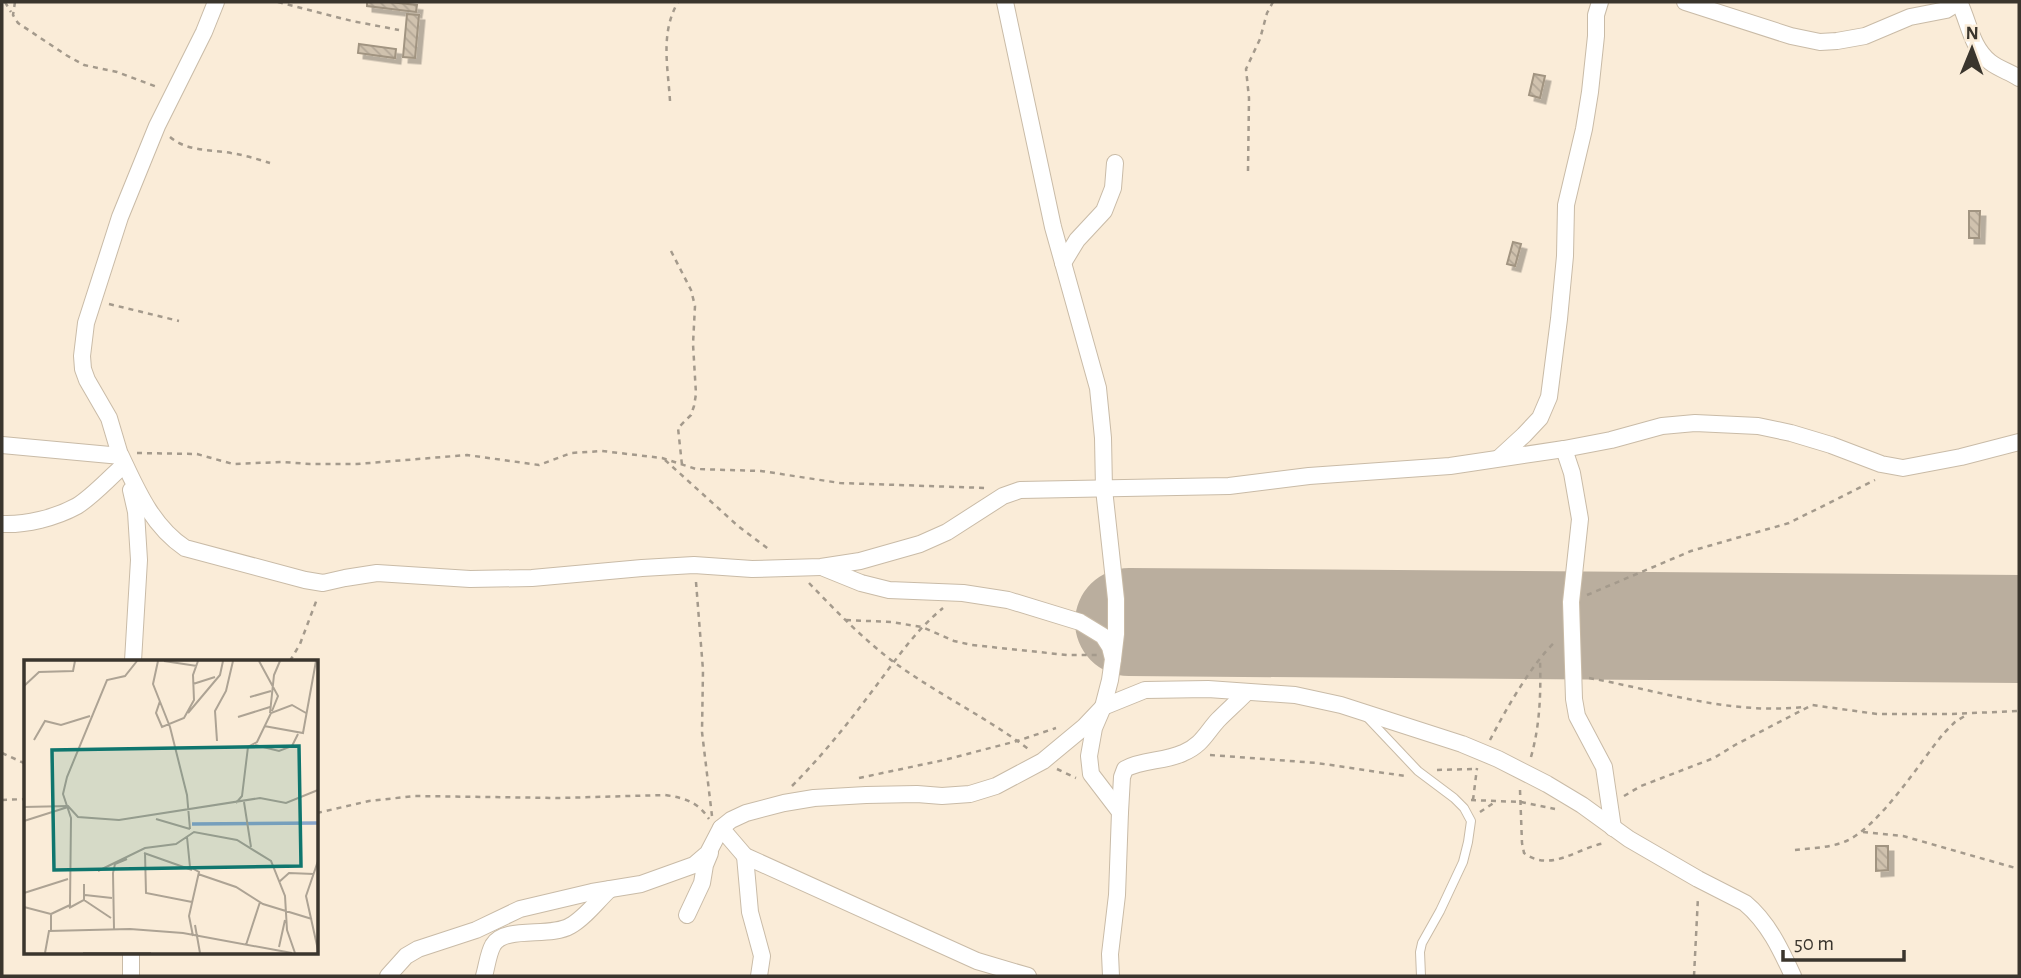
<svg xmlns="http://www.w3.org/2000/svg" width="2021" height="978" viewBox="0 0 2021 978" font-family="'Alegreya Sans',sans-serif">
<style>
.lines{fill:none;stroke-linecap:round;stroke-linejoin:round}
.runway{stroke:#baae9e;stroke-width:108}
.building{fill:url(#building-back-hatch);stroke:#a19481;stroke-width:2;filter:url(#shadow)}
.service-casing{stroke:#c9bba7;stroke-width:10}
.minor-casing{stroke:#c9bba7;stroke-width:18}
.path{stroke:#a49a8c;stroke-width:2.5;stroke-dasharray:5 5;stroke-linecap:butt}
.service{stroke:#fff;stroke-width:8}
.minor{stroke:#fff;stroke-width:16}
.inset-river{fill:none;stroke:#89a6cb;stroke-width:3.5}
.inset-road{fill:none;stroke:#ada394;stroke-width:2}
.view{fill:#0f766e;fill-opacity:0.15;stroke:#0f766e;stroke-width:3.5}
.inset-edge{fill:none;stroke:#3a352d;stroke-width:3.5}
</style>
<defs>
<pattern id="building-back-hatch" width="6" height="6" patternUnits="userSpaceOnUse" patternTransform="scale(1.75)"><rect width="6" height="6" fill="#d0c2ae"/><path d="M-1 5l2 2M0 0l6 6M5-1l2 2" fill="none" stroke="#b3a796"/></pattern>
<filter id="shadow"><feDropShadow dx="5.5" dy="5.5" stdDeviation="0" flood-color="#0004"/></filter>
</defs>
<rect width="100%" height="100%" fill="#faecd8"/>
<g class="lines">
<path class="runway" d="M1129 622 2019 629"/>
</g>
<g class="building">
<path d="M367 2H389L417 5 416 12 367 6Z"/>
<path d="M407 14 419 15 415 58 403 57Z"/>
<path d="M359 44 396 49 395 58 358 53Z"/>
<path d="M1534 74 1545 76 1540 98 1529 95Z"/>
<path d="M1969 211H1980L1979 238H1969Z"/>
<path d="M1513 242 1521 244 1515 266 1507 264Z"/>
<path d="M1876 846H1888V870L1876 871Z"/>
</g>
<g class="lines">
<g class="service-casing">
<path id="service" d="M1366 716 1418 771 1454 798 1464 808 1471 821 1468 842 1463 862 1440 911 1422 943 1420 952 1421 976"/>
</g>
<g class="minor-casing">
<g id="minor">
<path d="M1005 2 1053 227 1098 388 1103 438 1104 489 1116 599V634L1113 659"/>
<path d="M1685 2 1791 36 1820 42 1837 41 1865 36 1910 17 1946 10 1959 2"/>
<path d="M1959 2C1969 22 1971 47 1990 62 1999 69 2010 72 2019 78"/>
<path d="M1063 263 1077 240 1104 211 1113 188 1115 163"/>
<path d="M2 445 121 456C137 490 152 526 185 548L305 580 323 583 345 578 377 573 470 579 532 578 642 568 694 565 752 569 821 567 860 561 920 544 947 532 1003 496 1020 490 1229 486 1309 476 1450 466 1564 449 1611 440 1662 426 1695 423 1758 426 1791 433 1831 445 1881 464 1903 468 1961 457 2019 442"/>
<path d="M1564 449 1572 473 1580 519 1571 602 1574 699 1577 716 1604 767 1613 828"/>
<path d="M1499 458 1524 435 1540 418 1549 397 1559 319 1565 256 1566 205 1584 129 1590 92 1596 36V15L1600 2"/>
<path d="M123 465 109 418 87 380 83 369 82 356 86 323 120 217 157 126 204 32 216 2"/>
<path d="M131 490 136 512 139 560 133 661"/>
<path d="M2 524C26 525 55 518 77 506 93 496 108 479 123 466"/>
<path d="M824 568 861 583 889 590 963 593 1008 600 1080 622 1103 636 1110 647 1113 659 1110 680 1103 707 1094 728 1089 756 1091 774 1120 812 1117 895 1110 954 1111 976"/>
<path d="M1120 812 1122 777 1125 769C1143 759 1164 762 1183 753 1202 745 1206 733 1218 720 1227 711 1237 702 1246 693"/>
<path d="M721 828 745 856 977 961 1028 976"/>
<path d="M745 856 750 912 762 956 759 976"/>
<path d="M687 915 702 883 705 865 710 853"/>
<path d="M131 976V952"/>
<path d="M388 976 406 956 418 949 476 930 520 909 592 892 641 884 694 865 708 853 721 828 731 820 746 813 784 803 814 798 866 795 917 794 942 796 970 794 996 786 1043 761 1084 727 1103 707 1145 690 1208 689 1295 695 1341 705 1462 744 1498 759 1547 784 1582 805 1629 839 1698 879 1745 903C1768 922 1781 950 1793 976"/>
<path d="M484 976C487 966 488 954 493 945 505 925 550 938 570 926 585 918 597 901 610 889"/>
</g>
</g>
<g class="path">
<path d="M5 2 11 12"/>
<path d="M15 2 13 15 18 23 66 55 84 65 117 72 157 87"/>
<path d="M278 2 352 21 399 30"/>
<path d="M670 101C668 67 660 33 678 2"/>
<path d="M170 137C188 152 209 149 231 153 244 155 257 159 270 163"/>
<path d="M1248 171 1249 98 1246 69 1260 39 1267 13 1273 2"/>
<path d="M671 251 691 290 695 306 693 344 696 394 694 406 691 415 678 428 682 465"/>
<path d="M109 304 179 321"/>
<path d="M137 453 197 454 233 464 282 462 310 464H357L467 455 539 465 571 453 602 451 662 458 696 469 761 471 840 483 986 488"/>
<path d="M665 460 738 526 771 551"/>
<path d="M696 582 703 670 702 732 712 816"/>
<path d="M809 583C836 611 864 640 895 663 939 695 988 718 1031 751"/>
<path d="M1587 595 1691 551 1789 523 1875 480"/>
<path d="M846 620 891 622 922 627 954 641 972 645 1067 655H1097"/>
<path d="M290 661 300 644 317 599"/>
<path d="M1589 678C1661 691 1729 715 1803 707"/>
<path d="M1490 740C1505 711 1532 663 1556 641"/>
<path d="M2 753 26 764"/>
<path d="M1210 755 1317 763 1405 776"/>
<path d="M1531 757C1540 725 1541 693 1540 660"/>
<path d="M1057 769 1076 778"/>
<path d="M1437 770 1476 769"/>
<path d="M859 778 944 760 1017 741 1056 728"/>
<path d="M792 786C823 755 850 721 876 686 897 658 916 630 943 608"/>
<path d="M1520 790 1522 843 1524 853C1551 873 1577 848 1605 843"/>
<path d="M1624 796 1641 786 1714 758 1735 745 1812 705 1877 714H1950L2019 711"/>
<path d="M2 800 26 799"/>
<path d="M1471 800 1521 802 1555 809"/>
<path d="M1473 800 1477 768"/>
<path d="M1480 812 1495 802"/>
<path d="M317 813 369 801 415 796 559 798 665 795C685 798 698 802 709 819"/>
<path d="M1863 832 1903 836 2019 869"/>
<path d="M1795 850C1811 848 1828 848 1844 842 1879 828 1919 763 1944 733L1955 722 1968 714"/>
<path d="M1694 976 1698 897"/>
</g>
<use href="#service" class="service"/>
<use href="#minor" class="minor"/>
</g>
<g transform="translate(24 660)">
<rect width="294" height="294" fill="#faecd8"/>
<path class="inset-river" d="M168 164 294 163"/>
<path class="inset-road" d="M134 1 129 24 146 67 163 135 166 169M140 1 173 6M235 1 254 36 248 51M169 24 191 17M0 26 15 12 49 11 51 1M226 37 247 31M136 41 132 53 138 67 160 58 170 40 169 15 174 1M164 53 196 15 199 1M246 53 250 15 256 1M214 57 246 47M240 66 279 73 292 1M10 80 21 61 37 65 66 56M193 81 191 51 202 31 209 1M231 85 255 91 268 86 274 74M220 142 227 187M212 143 218 136 224 87 233 82 247 53 268 45 282 53M0 147 44 146 54 157 95 160 236 138 262 143 294 130M132 159 166 169M0 161 44 147M163 177 166 207 175 212 165 256 169 276M120 193 168 210M121 193 122 233 168 242M294 201 282 236 294 290M74 211 121 188 152 184 170 172 213 180 247 201 261 236 263 270 271 293M174 214 212 227 239 244 288 259M255 222 265 213 290 214M0 233 44 219M61 235 88 238M60 240 87 258M0 247 27 254V271M45 248 60 240V224M27 254 46 245 47 158 39 134 43 117 83 20 101 16 113 1M171 265 176 293M90 269 89 213 91 204 103 199M222 285 236 242M255 287 261 260M21 293 25 271 106 269 159 273 268 293M59 293H127"/>
<path class="view" d="M275 86 277 206 30 210 28 90Z"/>
<rect width="294" height="294" class="inset-edge"/>
</g>
<rect width="2021" height="978" fill="none" stroke="#3a352d" stroke-width="7"/>
<g transform="translate(1972 49) rotate(1)" stroke="#faecd8" stroke-width="5" paint-order="stroke">
<path d="M0-5L12 26L0 18L-12 26Z" fill="#3a352d"/>
<text y="-10" font-size="19" font-weight="bold" text-anchor="middle" fill="#3a352d">N</text>
</g>
<path d="M1783 950v10h121v-10" fill="none" stroke="#3a352d" stroke-width="3.5"/>
<text x="1794" y="950" font-size="21" fill="#3a352d" stroke="#faecd8" stroke-width="5" paint-order="stroke">50 m</text>
</svg>
